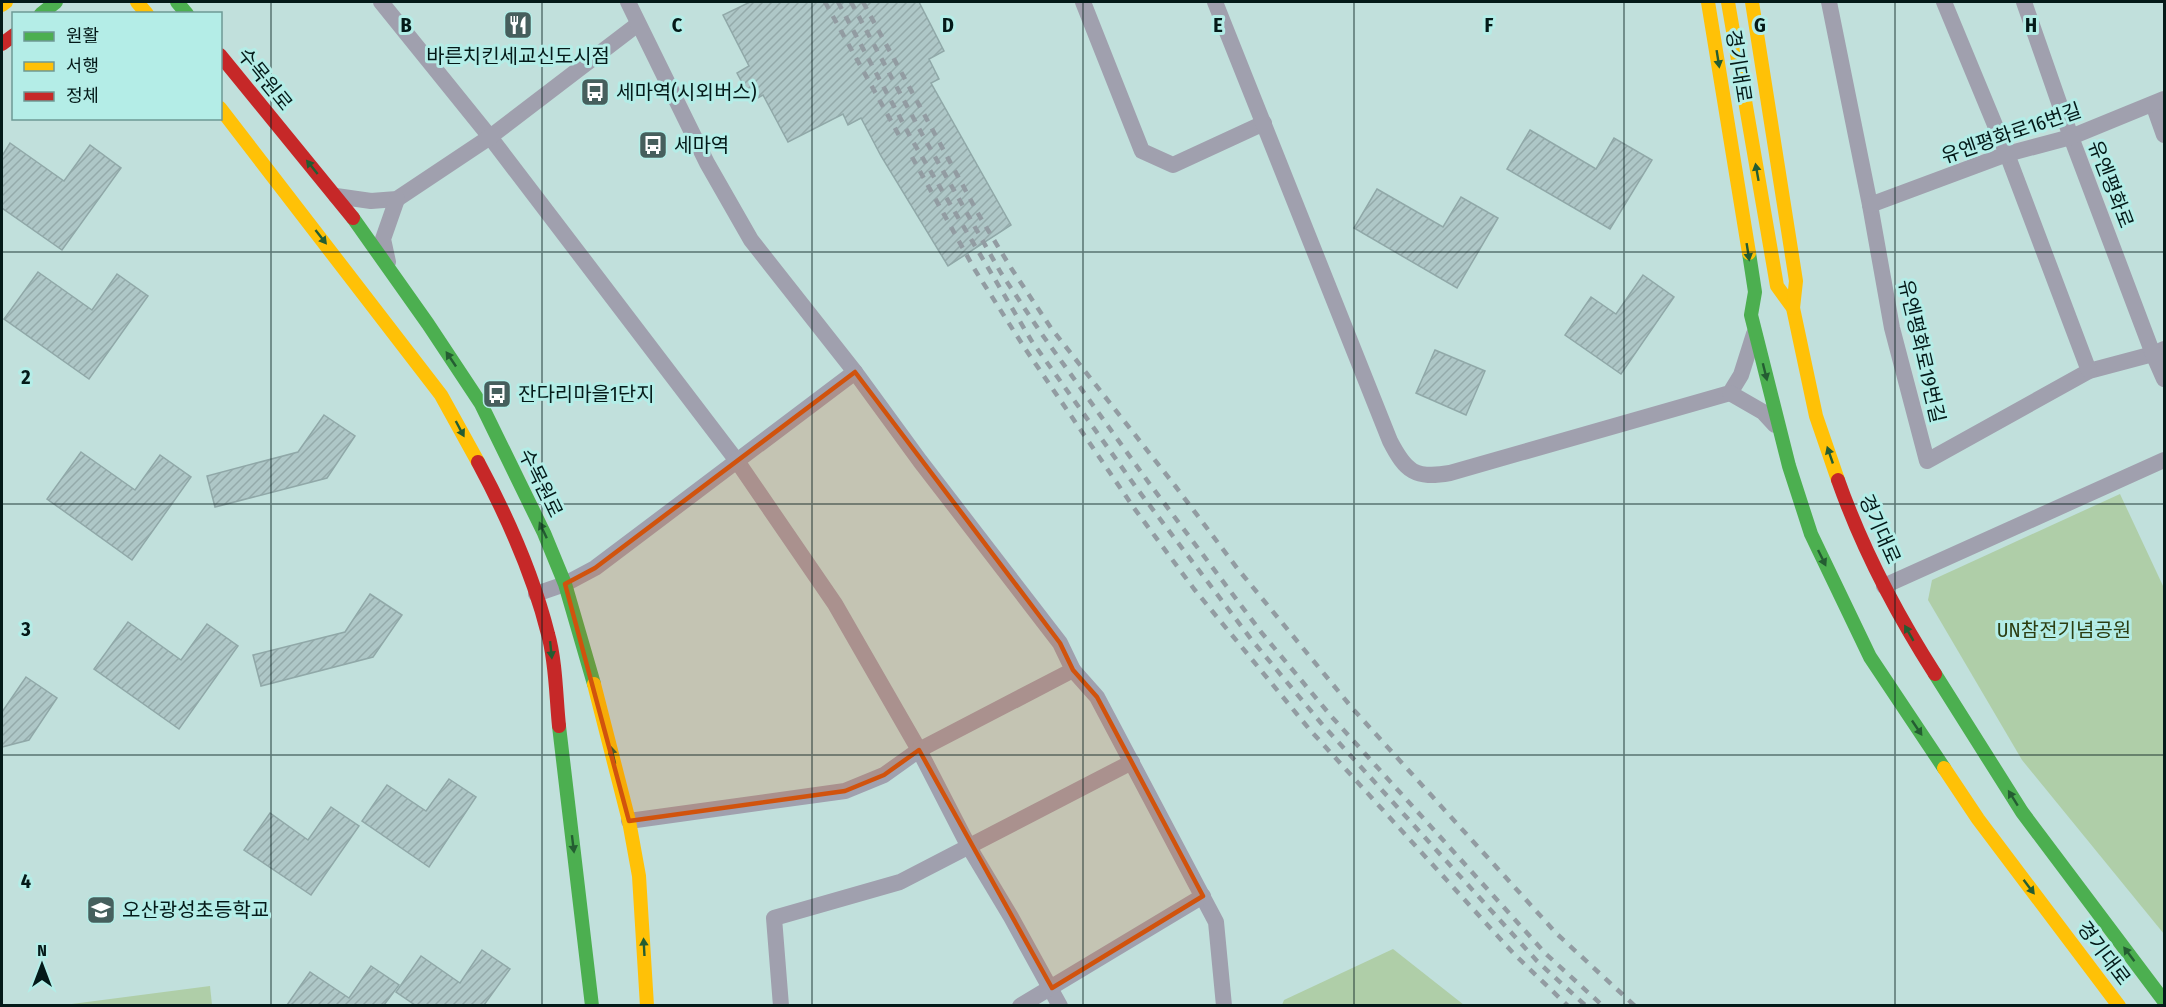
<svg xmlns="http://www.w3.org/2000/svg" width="2166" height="1007" viewBox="0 0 2166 1007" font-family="'Fira Sans Condensed','Noto Sans KR',sans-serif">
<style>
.green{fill:#afcea8}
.building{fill:url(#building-hatch);stroke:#90a8a8;stroke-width:1.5}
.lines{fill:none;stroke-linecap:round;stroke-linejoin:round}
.street{stroke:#a0a0ae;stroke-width:16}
.fast{stroke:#4caf50;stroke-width:14}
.slow{stroke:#ffc107;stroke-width:14}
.jam{stroke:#c62828;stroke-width:14}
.rail{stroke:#929ca2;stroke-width:4.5;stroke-dasharray:8 8;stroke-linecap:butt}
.oneway{fill:#245d32}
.marked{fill:#d1530d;fill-opacity:0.2;stroke:#d1530d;stroke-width:4.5;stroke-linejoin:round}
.grid{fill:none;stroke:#041a19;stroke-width:1.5;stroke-opacity:0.55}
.labels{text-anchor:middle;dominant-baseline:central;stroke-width:6;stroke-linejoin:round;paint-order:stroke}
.poi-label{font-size:20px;fill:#041a19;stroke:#b4ede7;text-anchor:start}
.street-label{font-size:20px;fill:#041a19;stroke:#b4ede7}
.park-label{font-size:20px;fill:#2b3d11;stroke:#b4ede7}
.grid-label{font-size:20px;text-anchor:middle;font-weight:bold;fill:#041a19;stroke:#b4ede7;stroke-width:6;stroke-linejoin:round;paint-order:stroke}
</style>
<defs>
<pattern id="building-hatch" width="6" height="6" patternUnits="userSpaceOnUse" patternTransform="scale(1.5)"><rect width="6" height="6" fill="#aec7c7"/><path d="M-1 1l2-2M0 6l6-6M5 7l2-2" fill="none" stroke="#94aaaa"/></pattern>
</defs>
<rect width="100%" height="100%" fill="#c1e0dc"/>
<g class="green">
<path d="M2120 494 2164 588V934L2022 760 1928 600 1932 580Z"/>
<path d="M1393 949 1464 1005H1282L1284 1000Z"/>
<path d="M210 986 212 1005H64Z"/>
</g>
<g class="building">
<path d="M750 2H919L944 51 929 59 939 79 931 83 1011 225 948 266 881 156 861 118 848 125 843 114 788 142 763 95 752 101 737 73 749 66 723 15Z"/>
<path d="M1530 130 1596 169 1614 138 1652 160 1610 229 1507 169Z"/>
<path d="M10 143 64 181 90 145 121 168 62 250 2 208V156Z"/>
<path d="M1377 189 1443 227 1461 197 1498 218 1457 288 1354 228Z"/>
<path d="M38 272 92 310 117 274 148 296 89 379 4 319Z"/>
<path d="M1643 275 1674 297 1621 374 1565 335 1591 297 1616 314Z"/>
<path d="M1435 350 1485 371 1466 415 1416 393Z"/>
<path d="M324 415 355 436 327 478 215 507 207 476 298 452Z"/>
<path d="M81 452 135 490 160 455 191 477 132 560 47 499Z"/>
<path d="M370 594 402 615 373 657 261 686 253 655 345 632Z"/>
<path d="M128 622 181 660 207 624 238 646 179 729 94 669Z"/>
<path d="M26 677 57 698 29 740 2 747V712Z"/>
<path d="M449 779 476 797 429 867 362 821 387 785 426 811Z"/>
<path d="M331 807 359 826 311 895 244 850 270 813 308 840Z"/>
<path d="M482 950 510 969 484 1005H415L396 992 421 956 460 983Z"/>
<path d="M371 966 399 985 384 1005H287L310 972 349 998Z"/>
</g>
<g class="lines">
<g class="street">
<path d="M381 2 490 137 737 461 835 604 919 750 969 847 1011 917 1060 1006"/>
<path d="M1083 2 1142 151 1173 165 1264 123"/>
<path d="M1215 2 1390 441C1406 472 1415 479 1450 473L1730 393 1741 375 1754 334"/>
<path d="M1829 2 1870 205 1892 328 1927 461 2089 371 2153 354 2164 349"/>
<path d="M1944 2 2007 154 2089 371"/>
<path d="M2024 2 2071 137 2153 354 2164 379"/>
<path d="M2153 104 2164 135"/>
<path d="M336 196 371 201 397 199 490 137 638 24"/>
<path d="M1870 205 2007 154 2071 137 2164 99"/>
<path d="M388 262 383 239 397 199"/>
<path d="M1730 393 1763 412 1775 425"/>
<path d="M1884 586 2164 460"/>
<path d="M536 594 565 584 595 568 855 372 751 240 707 163 628 2"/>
<path d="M1073 670 1097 697 1216 922 1224 1006"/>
<path d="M629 821 845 791 884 775 919 750 1073 670 1060 643 920 461 855 372"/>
<path d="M781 1006 774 918 900 882 1132 762"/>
<path d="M1020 1006 1203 896"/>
</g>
<g class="fast">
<path d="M177 2 187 14"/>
<path d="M41 14 56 2"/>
<path d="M353 218 428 324 481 404 544 533 565 584 594 684"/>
<path d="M1749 253 1755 292 1751 315 1789 466 1811 534 1870 657 1944 768"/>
<path d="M1935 674 2022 812 2164 1001"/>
<path d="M559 726 592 1006"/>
</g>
<g class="slow">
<path d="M137 2 147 14"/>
<path d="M1708 2 1749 253"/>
<path d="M1728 2 1777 286 1793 308 1816 416 1838 480"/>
<path d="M1752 2 1796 281 1793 308"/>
<path d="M2 5 6 2"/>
<path d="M220 108 441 395 478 462"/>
<path d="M594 684 629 821 639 876 647 1006"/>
<path d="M1944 768 1978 819 2119 1006"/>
</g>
<g class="jam">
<path d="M2 44 14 35"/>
<path d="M220 55 353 218"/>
<path d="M478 462C507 516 533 574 548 634 556 662 556 697 559 726"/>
<path d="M1838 480C1862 548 1896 613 1935 674"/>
</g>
<g class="rail">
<path d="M825 2 901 139"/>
<path d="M838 2 912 140 1031 340 1138 490 1251 639 1321 723 1537 961 1586 1006"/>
<path d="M851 2 922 134 1001 273 1041 333 1149 483 1261 632 1331 716 1546 954 1603 1006"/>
<path d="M863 2 980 217 1011 268 1051 328 1176 487 1237 568 1353 709 1557 934 1635 1006"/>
<path d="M912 157 975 270 1024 347 1134 508 1194 589 1310 730 1514 954 1568 1006"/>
</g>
</g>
<defs><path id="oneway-solid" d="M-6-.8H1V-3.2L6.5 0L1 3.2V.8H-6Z" transform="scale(1.5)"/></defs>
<g class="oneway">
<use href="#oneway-solid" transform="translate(1718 59) rotate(81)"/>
<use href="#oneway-solid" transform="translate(312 167) rotate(-129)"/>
<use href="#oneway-solid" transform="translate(1757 172) rotate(-100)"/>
<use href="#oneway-solid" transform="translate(321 237) rotate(52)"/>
<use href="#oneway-solid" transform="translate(1748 252) rotate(81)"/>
<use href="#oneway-solid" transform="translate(451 359) rotate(-124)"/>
<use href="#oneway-solid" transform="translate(1765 372) rotate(76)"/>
<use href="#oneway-solid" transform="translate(460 429) rotate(62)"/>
<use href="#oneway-solid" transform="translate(1830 455) rotate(-109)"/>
<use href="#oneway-solid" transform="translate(543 530) rotate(-115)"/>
<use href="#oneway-solid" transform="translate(1822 558) rotate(64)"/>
<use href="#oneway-solid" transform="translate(1909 633) rotate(-120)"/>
<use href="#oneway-solid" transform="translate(551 650) rotate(84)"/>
<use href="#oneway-solid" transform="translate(1917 728) rotate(56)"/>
<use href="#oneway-solid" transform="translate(613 755) rotate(-104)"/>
<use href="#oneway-solid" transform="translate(2013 798) rotate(-122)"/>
<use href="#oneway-solid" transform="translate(573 844) rotate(83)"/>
<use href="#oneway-solid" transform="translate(2029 887) rotate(53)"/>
<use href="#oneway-solid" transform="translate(644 947) rotate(-93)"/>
<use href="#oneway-solid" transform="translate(2129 954) rotate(-127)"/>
</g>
<path class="marked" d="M855 372 1060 643 1073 670 1097 697 1203 896 1052 988 919 750 884 775 845 791 629 821 565 584 595 568Z"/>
<path class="grid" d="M271 2V1006M542 2V1006M812 2V1006M1083 2V1006M1354 2V1006M1624 2V1006M1895 2V1006M2 252H2164M2 504H2164M2 755H2164"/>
<defs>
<g id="restaurant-square" transform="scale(1.5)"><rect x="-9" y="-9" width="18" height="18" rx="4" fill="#465f5d" stroke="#b4ede7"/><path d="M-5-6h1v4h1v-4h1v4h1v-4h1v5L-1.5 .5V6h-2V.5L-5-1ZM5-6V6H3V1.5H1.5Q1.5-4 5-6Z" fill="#fff"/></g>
<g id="bus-square" transform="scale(1.5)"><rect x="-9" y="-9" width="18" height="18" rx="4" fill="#465f5d" stroke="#b4ede7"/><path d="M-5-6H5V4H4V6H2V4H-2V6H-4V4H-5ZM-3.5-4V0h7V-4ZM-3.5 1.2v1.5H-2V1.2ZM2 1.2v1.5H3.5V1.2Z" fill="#fff"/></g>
<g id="school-square" transform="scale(1.5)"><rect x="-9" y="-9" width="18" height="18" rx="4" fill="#465f5d" stroke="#b4ede7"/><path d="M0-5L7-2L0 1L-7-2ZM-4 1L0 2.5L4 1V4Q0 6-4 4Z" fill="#fff"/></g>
</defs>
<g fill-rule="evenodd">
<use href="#restaurant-square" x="518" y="25"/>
<use href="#bus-square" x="595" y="92"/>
<use href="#bus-square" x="653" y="145"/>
<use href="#bus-square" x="497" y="394"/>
<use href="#school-square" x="101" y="910"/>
</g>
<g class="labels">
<g class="poi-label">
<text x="518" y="56" text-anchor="middle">바른치킨세교신도시점</text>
<text x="616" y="92">세마역(시외버스)</text>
<text x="674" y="145">세마역</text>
<text x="518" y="394">잔다리마을1단지</text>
<text x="122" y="910">오산광성초등학교</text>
</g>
<g class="street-label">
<text transform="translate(1739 66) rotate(81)">경기대로</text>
<text transform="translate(265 79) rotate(51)">수목원로</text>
<text transform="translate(2011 133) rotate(-19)">유엔평화로16번길</text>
<text transform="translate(2111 184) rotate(69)">유엔평화로</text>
<text transform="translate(1922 351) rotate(77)">유엔평화로19번길</text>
<text transform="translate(541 483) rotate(64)">수목원로</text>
<text transform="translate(1880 529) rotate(66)">경기대로</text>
<text transform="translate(2104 953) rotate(53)">경기대로</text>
</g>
<g class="park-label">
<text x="2064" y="630">UN참전기념공원</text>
</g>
</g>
<g class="grid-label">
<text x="406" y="32">B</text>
<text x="677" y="32">C</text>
<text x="948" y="32">D</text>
<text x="1218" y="32">E</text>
<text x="1489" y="32">F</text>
<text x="1760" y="32">G</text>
<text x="2031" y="32">H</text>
<text x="26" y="384">2</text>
<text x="26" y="636">3</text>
<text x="26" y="888">4</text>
</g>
<rect width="2166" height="1007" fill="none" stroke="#041a19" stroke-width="6"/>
<rect x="12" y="12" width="210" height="108" fill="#b4ede7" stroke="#6e9995" stroke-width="1.5"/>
<rect x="24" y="32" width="30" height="9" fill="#4caf50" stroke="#6e9995" stroke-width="1.5"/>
<text x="66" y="42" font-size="18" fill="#041a19">원활</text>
<rect x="24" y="62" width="30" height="9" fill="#ffc107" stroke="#6e9995" stroke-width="1.5"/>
<text x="66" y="72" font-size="18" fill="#041a19">서행</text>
<rect x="24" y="92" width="30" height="9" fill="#c62828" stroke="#6e9995" stroke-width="1.5"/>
<text x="66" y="102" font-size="18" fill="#041a19">정체</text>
<g transform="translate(42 965)" stroke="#b4ede7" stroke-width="4.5" paint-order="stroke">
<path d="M0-4.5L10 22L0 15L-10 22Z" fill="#041a19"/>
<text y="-9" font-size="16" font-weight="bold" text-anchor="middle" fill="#041a19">N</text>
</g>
</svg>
